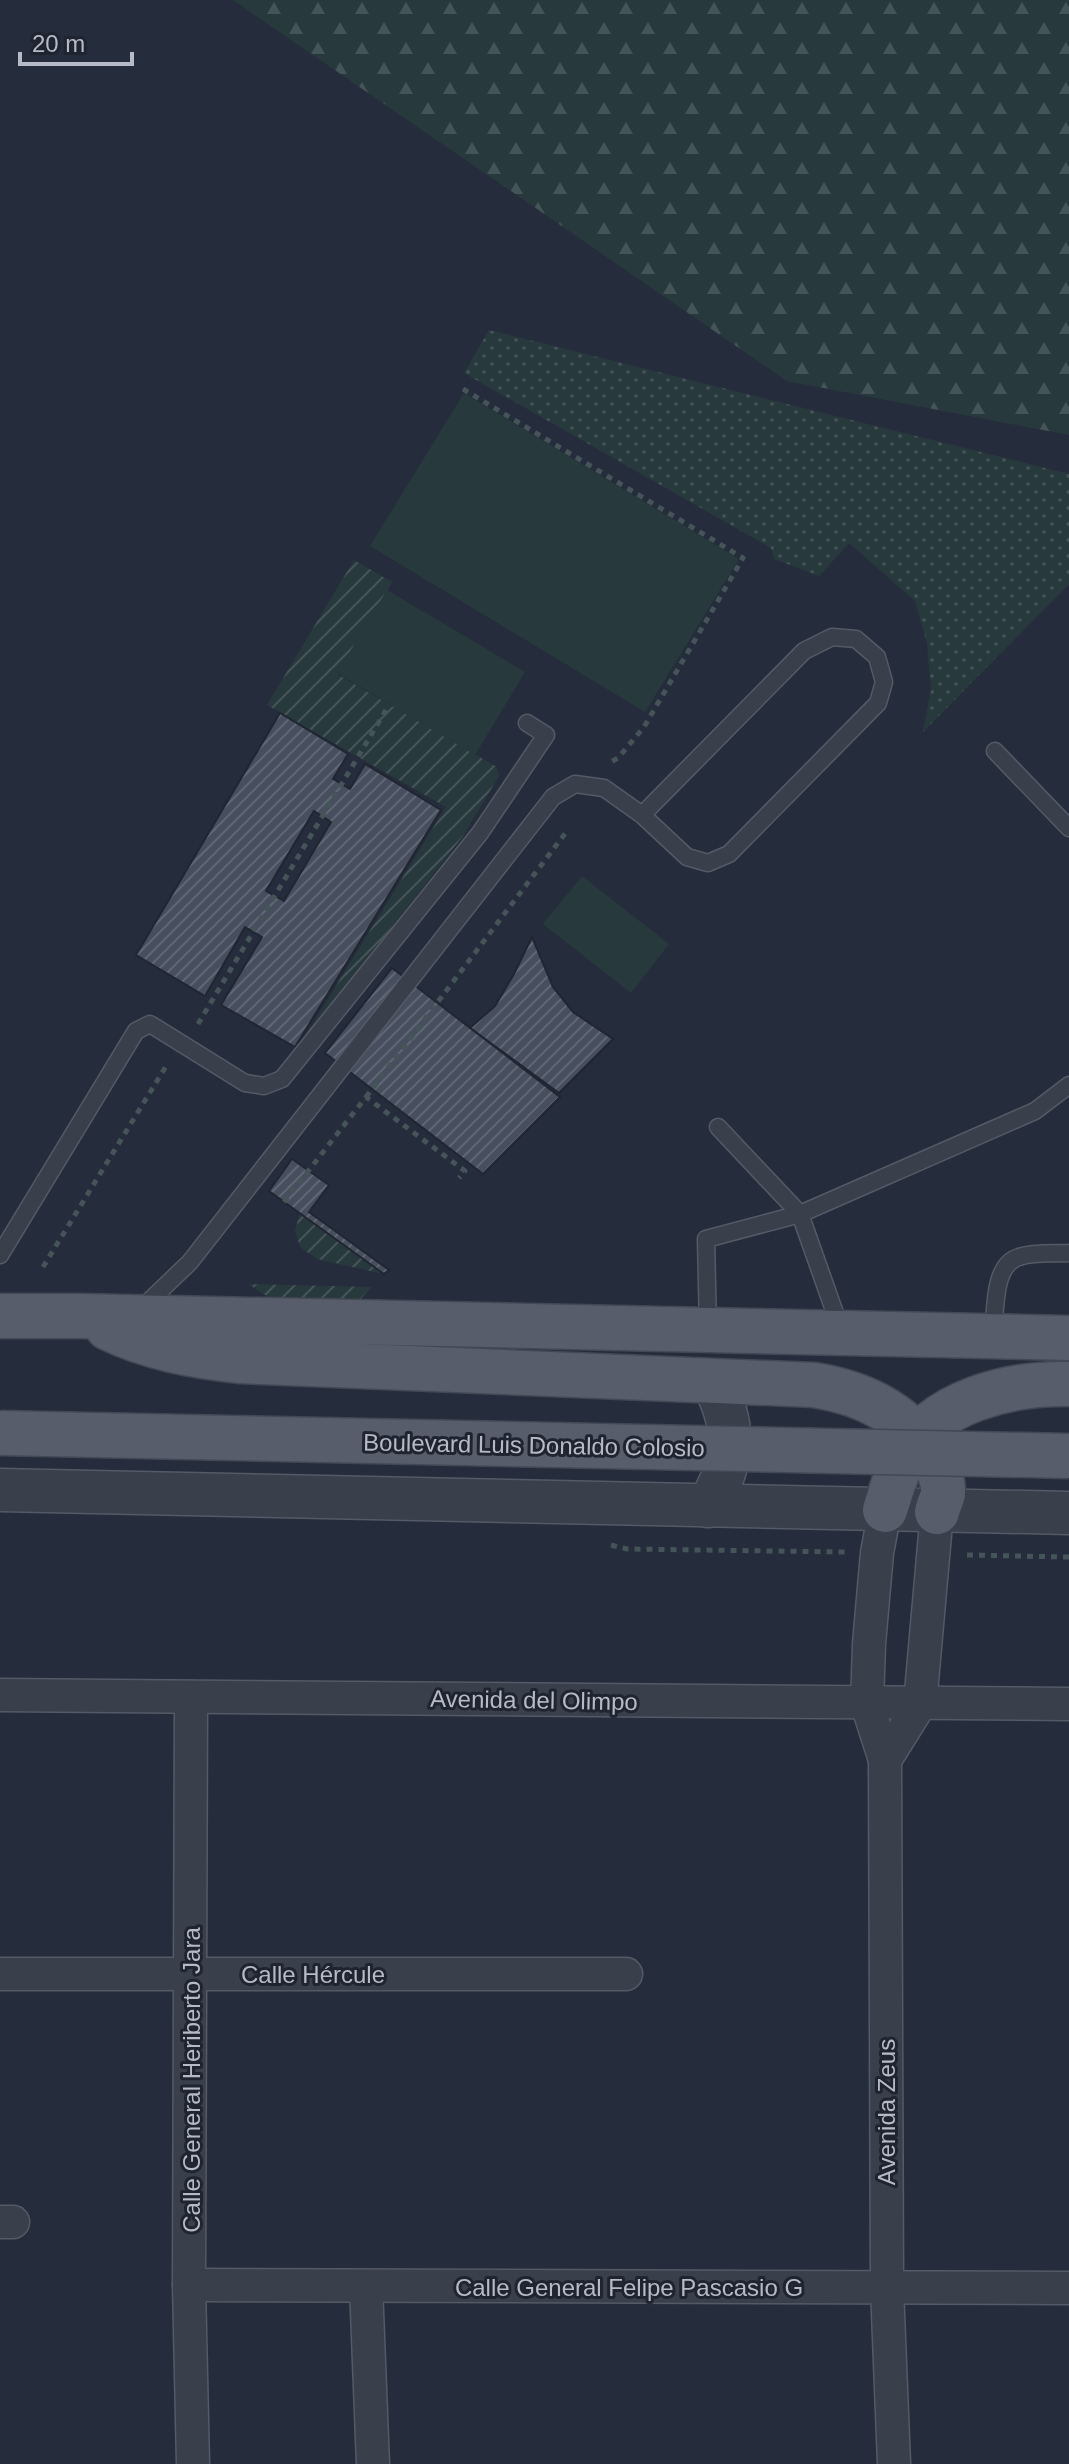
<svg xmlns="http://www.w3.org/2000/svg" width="1069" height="2464" viewBox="0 0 1069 2464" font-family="Arial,sans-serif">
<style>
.grass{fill:url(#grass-dots)}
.forest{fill:url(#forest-firs)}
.garden{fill:url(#garden-furrows)}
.pitch{fill:#28393d}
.building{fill:url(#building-hatch);stroke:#202632;stroke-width:2;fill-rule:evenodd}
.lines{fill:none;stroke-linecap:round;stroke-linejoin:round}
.service-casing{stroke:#545a66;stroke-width:19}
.minor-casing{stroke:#545a66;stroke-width:35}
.tertiary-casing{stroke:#545a66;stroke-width:45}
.primary-casing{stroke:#424854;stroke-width:47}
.path{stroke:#455459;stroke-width:5;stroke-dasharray:6 6;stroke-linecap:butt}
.service{stroke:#393f4b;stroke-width:16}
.minor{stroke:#393f4b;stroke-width:32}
.tertiary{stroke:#393f4b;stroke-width:42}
.primary{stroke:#575d6b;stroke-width:44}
.primary-bridge-casing{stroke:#424854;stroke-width:47;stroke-linecap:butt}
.primary-bridge{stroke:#575d6b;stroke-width:44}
.labels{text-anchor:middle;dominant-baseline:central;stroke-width:6;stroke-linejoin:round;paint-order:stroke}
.street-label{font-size:24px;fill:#b5bac6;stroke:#1e2430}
</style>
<defs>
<pattern id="grass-dots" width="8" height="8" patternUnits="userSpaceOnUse" patternTransform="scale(2)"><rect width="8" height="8" fill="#28393d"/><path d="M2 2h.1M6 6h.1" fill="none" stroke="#455458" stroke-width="1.8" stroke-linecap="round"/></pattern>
<pattern id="forest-firs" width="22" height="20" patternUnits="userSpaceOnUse" patternTransform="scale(2)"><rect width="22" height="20" fill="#28393d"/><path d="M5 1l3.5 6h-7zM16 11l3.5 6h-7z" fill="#455458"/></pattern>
<pattern id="garden-furrows" width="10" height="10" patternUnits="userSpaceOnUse" patternTransform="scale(2)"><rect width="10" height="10" fill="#28393d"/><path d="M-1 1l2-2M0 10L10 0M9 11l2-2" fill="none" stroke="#455458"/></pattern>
<pattern id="building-hatch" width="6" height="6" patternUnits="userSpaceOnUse" patternTransform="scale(2)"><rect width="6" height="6" fill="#474f5e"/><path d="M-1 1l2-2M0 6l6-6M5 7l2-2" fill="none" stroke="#5f6674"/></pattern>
</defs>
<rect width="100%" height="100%" fill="#252c3b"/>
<path class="grass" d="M489 330 1069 474V584L923 732 931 689 927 643 915 601 849 543 819 576 774 559 771 548 464 373Z"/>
<path class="forest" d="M233 0H1069V435L787 381Z"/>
<g class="garden">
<path d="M354 560 392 582 337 674 497 767 499 776 463 836 299 1046 446 807 267 705Z"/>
<path d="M300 1212 384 1274 317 1259 300 1247 295 1231Z"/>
<path d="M248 1284 371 1287 359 1301 273 1300Z"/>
</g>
<g class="pitch">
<path d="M464 393 739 559 645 712 370 546Z"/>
<path d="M387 590 525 672 475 755 337 673Z"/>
<path d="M582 876 669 944 631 993 543 924Z"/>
</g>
<g class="building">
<path d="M280 713 348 754 333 779 350 789 365 764 441 810 295 1047 221 1005 262 937 245 927 205 996 136 955ZM314 811 331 822 284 901 266 891Z"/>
<path d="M532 937 553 987 573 1012 613 1039 559 1093 470 1028 495 1006 514 974Z"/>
<path d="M392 968 560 1097 483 1174 325 1053Z"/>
<path d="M292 1159 329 1185 309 1212 389 1270 384 1274 269 1191Z"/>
</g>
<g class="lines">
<g class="service-casing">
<g id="service">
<path d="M995 751 1069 828"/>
<path d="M718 1127 800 1214 841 1330"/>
<path d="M0 1255 136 1031 150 1024 245 1083 264 1086 282 1079 480 833 546 735 527 723"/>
<path d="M140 1310 190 1262 553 797 575 784 604 788 642 815 687 857 708 863 729 854 878 703 884 682 877 657 856 639 832 637 804 651 642 815"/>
<path d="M708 1329 706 1239 800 1214 1035 1111 1069 1085"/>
<path d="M993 1335C996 1312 992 1265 1019 1257 1034 1252 1053 1254 1069 1253"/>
</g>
</g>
<g class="minor-casing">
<g id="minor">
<path d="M885 1510 877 1553 869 1644 867 1704 885 1760 887 2288 894 2464"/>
<path d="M0 1695 1069 1704"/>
<path d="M191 1697 189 2285 193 2464"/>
<path d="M885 1760 920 1704 937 1512"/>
<path d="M0 1974H626"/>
<path d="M0 2222H13"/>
<path d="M189 2285 1069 2288"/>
<path d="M366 2286 373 2464"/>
</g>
</g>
<g class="tertiary-casing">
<g id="tertiary">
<path d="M0 1490 1069 1513"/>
<path d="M708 1506C735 1462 737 1426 712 1381"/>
</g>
</g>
<g class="primary-casing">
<g id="primary">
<path d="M0 1316H80L1069 1338"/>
<path d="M108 1328C149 1348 194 1356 239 1361L814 1385C864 1393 906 1413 933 1458 938 1468 944 1482 943 1494 942 1499 938 1506 937 1512"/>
<path d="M885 1510C891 1492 896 1473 904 1457 933 1400 1011 1383 1069 1384"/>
</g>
</g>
<g class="path">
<path d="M463 389 743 558 644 727 618 758 609 763"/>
<path d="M198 1024 389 705"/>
<path d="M366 1097 567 831"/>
<path d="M284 1202 366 1097 465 1171 459 1178"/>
<path d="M43 1267 168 1063"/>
<path d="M611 1545 627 1549 845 1552"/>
<path d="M967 1555 1069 1557"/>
</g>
<use href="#service" class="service"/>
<use href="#minor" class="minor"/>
<use href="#tertiary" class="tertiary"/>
<use href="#primary" class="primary"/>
<g class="primary-bridge-casing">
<path id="primary-bridge" d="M0 1433 1069 1456"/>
</g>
<use href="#primary-bridge" class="primary-bridge"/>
</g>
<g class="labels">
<g class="street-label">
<text transform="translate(534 1445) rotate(1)">Boulevard Luis Donaldo Colosio</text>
<text transform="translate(534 1700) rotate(1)">Avenida del Olimpo</text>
<text x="313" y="1974">Calle Hércule</text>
<text transform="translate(191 2080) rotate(-90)">Calle General Heriberto Jara</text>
<text transform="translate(886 2112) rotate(-90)">Avenida Zeus</text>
<text x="629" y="2287">Calle General Felipe Pascasio G</text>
</g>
</g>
<path d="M20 52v12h112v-12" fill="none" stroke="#b5bac6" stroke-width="4"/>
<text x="32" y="52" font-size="24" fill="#b5bac6" stroke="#1e2430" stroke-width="6" paint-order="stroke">20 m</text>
</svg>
